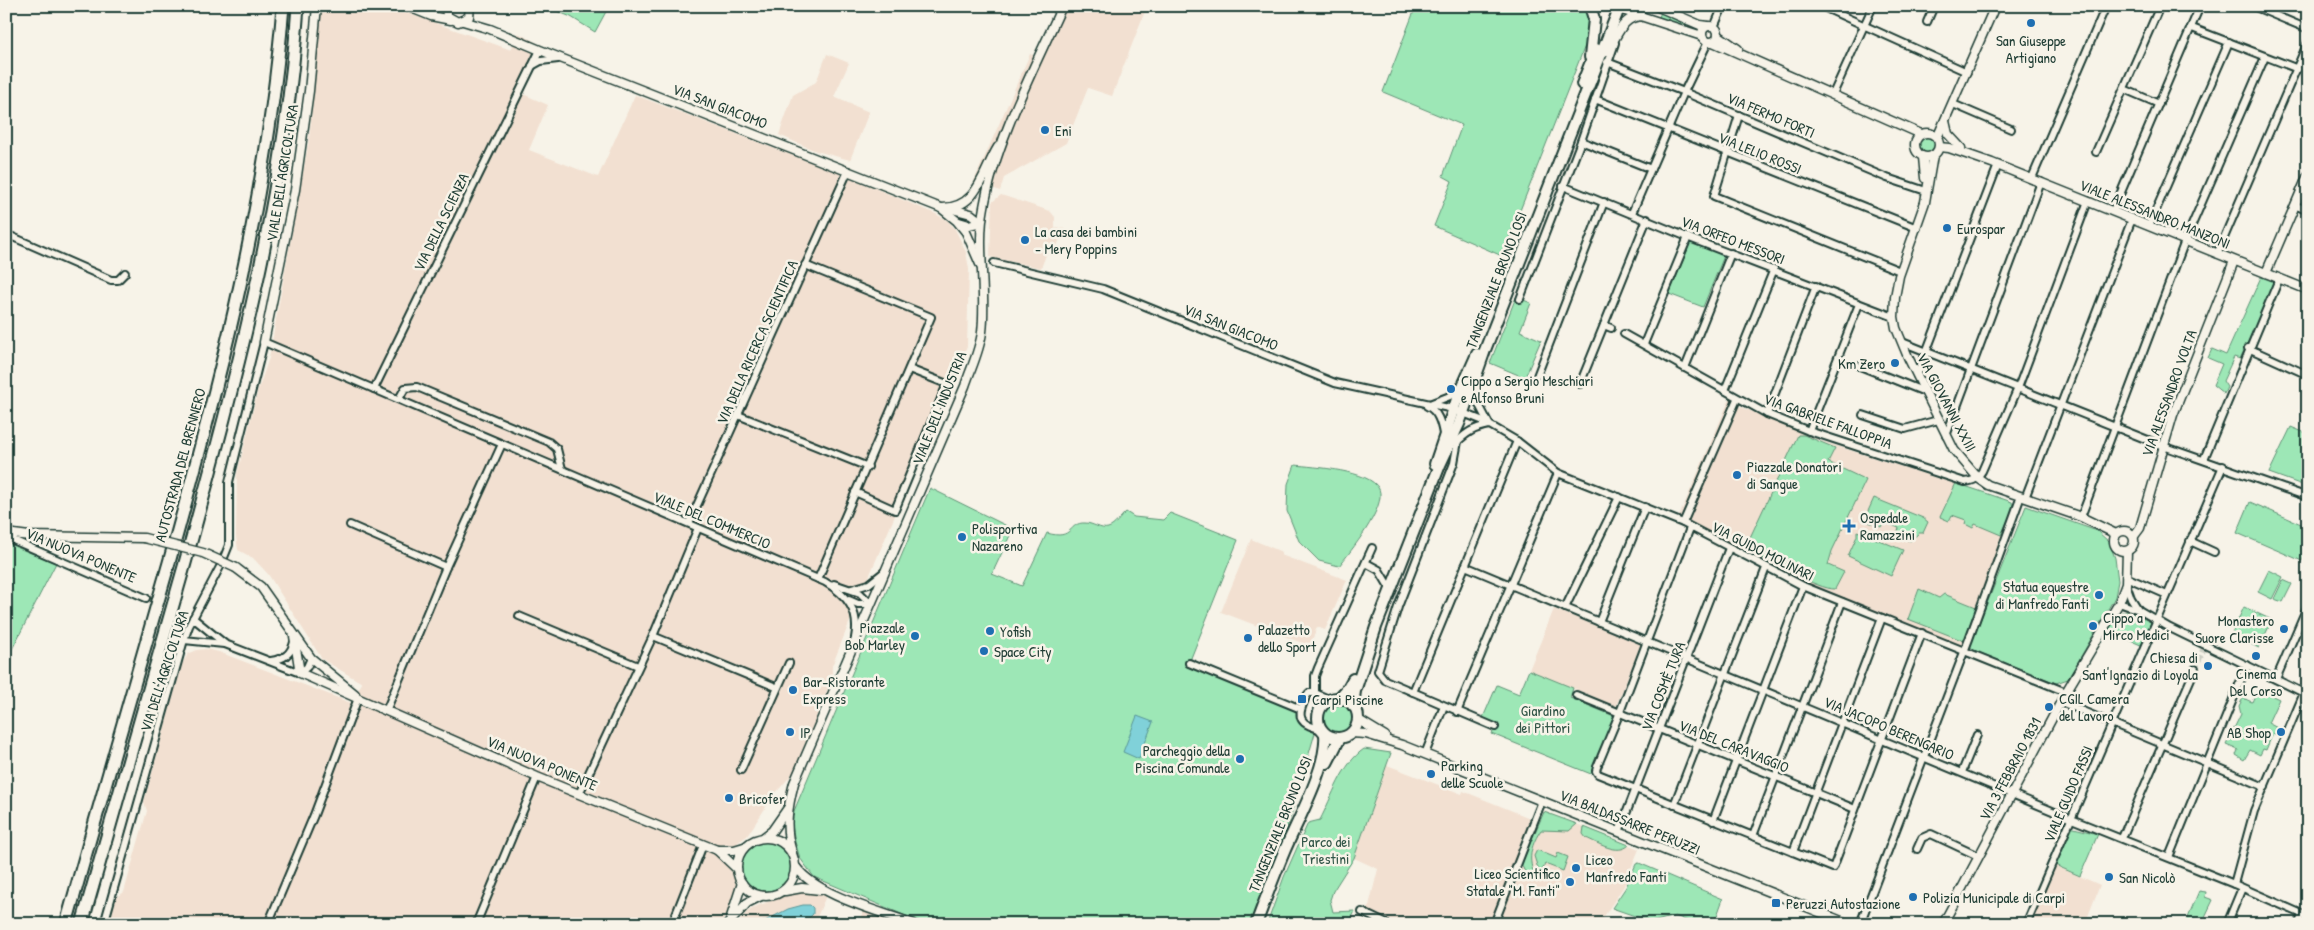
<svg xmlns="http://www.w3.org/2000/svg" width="2314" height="930" viewBox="0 0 2314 930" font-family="'Patrick Hand',sans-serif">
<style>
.built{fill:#f2e0d1}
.green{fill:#9de7b6;stroke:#5e9275}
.water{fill:#80d1d9;stroke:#599697}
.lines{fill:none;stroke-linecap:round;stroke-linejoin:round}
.minor-tunnel{stroke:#cccfc4;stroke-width:6;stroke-dasharray:6 3;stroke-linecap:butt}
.minor-casing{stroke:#1f3d34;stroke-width:10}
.tertiary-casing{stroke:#1f3d34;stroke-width:11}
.primary-casing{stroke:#1f3d34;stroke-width:14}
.motorway-casing{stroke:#1f3d34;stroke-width:15}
.minor{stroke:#f7f3e8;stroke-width:6}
.tertiary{stroke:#f7f3e8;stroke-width:8}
.primary{stroke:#f7f3e8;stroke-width:10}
.motorway{stroke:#f7f3e8;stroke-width:11}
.tertiary-bridge-casing{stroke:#1f3d34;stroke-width:11;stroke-linecap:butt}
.tertiary-bridge{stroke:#f7f3e8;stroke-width:8}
.poi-dot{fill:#1f6fb2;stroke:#f7f3e8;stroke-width:2}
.labels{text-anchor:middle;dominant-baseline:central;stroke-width:5;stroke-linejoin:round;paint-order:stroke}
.poi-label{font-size:15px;fill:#1f3d34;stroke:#f7f3e8;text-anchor:start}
.street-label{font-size:15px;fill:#1f3d34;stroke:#f7f3e8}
.park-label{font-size:15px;fill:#325648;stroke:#f7f3e8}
</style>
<rect width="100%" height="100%" fill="#f7f3e8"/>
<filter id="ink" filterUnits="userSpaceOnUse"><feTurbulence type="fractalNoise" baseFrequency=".02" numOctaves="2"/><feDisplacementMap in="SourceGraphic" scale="10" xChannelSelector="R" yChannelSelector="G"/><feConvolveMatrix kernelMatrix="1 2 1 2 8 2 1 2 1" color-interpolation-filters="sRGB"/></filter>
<g filter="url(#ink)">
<g class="built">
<path d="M322 6H388L511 50 518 33 545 47 523 94 548 105 529 150 598 177 635 95 841 174 936 214 948 221 955 229 966 252 969 269 967 347 850 621 832 666V679L793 773 774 795 747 836 734 845 723 843 718 857 728 865 734 876 737 888 733 903 721 924H108L115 899 124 892 147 811 144 802 182 664 188 654 197 650 206 649 219 652 351 703 362 683 322 659 268 574 253 558 238 550 236 536 237 475 258 390 269 358 309 140Z"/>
<path d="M1059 6H1147L1112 96 1088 88 1066 143 1004 178 1000 191 974 181 1030 54 1037 57Z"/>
<path d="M827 54 849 63 834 97 869 112 850 160 816 151 779 135 793 95 816 82Z"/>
<path d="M1001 195 1050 211 1055 217V227L1065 229 1055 250H1048L1041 268 990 257 992 202Z"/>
<path d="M1730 398 1739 406 1821 441 2012 502 2011 506 2014 513 1961 647 1825 596 1678 519Z"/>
<path d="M1251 539 1282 552 1281 555 1347 580 1325 630 1317 627 1310 646 1221 612Z"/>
<path d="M1554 609 1641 644 1616 706 1529 670Z"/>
<path d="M1387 765 1462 794 1463 791 1530 818 1490 924H1398L1368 910 1378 869 1354 858Z"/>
<path d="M1544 811 1639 849 1624 886 1599 924H1499Z"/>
<path d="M2054 865 2100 885 2085 924H2029Z"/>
<path d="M805 892 826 896 814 924H737L747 912 757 906 790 894Z"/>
<path d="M864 910 904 924H859Z"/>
</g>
<g class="green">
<path d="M609 6 595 32 571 17 547 7Z"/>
<path d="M1416 6H1580C1590 13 1591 21 1590 33L1502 256 1434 226 1452 181 1443 176 1462 125 1383 92Z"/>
<path d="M1661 12 1698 27 1696 32 1659 17Z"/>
<circle cx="1927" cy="144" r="9"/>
<path d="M1692 239 1726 251 1703 307 1669 294Z"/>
<path d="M2261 277 2275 282 2240 359 2234 357 2223 381 2227 387 2224 394 2213 385 2222 364 2208 358 2212 349 2226 355Z"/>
<path d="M1516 297 1531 303 1520 331 1541 340 1526 375 1528 379 1490 363Z"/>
<path d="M2291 427 2308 434V487L2269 473Z"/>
<path d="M1798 435H1804L1835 448 1828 462 1866 480 1832 551 1828 565 1844 572 1835 589C1819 590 1765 559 1748 550L1746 546Z"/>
<path d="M1295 465C1313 467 1370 470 1379 489 1387 507 1350 552 1339 566L1319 561 1299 541 1287 511 1288 484Z"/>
<path d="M1956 483 2012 502 2013 509 2001 535 1975 524 1973 528 1965 524 1966 520 1952 515 1949 521 1940 517Z"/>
<path d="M930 488 1013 529 992 574 1022 586 1047 533C1074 541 1068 522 1085 523 1093 523 1101 530 1108 528 1115 526 1120 517 1126 512L1134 517 1163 520 1170 513 1238 540 1189 663 1298 710 1299 721 1312 727 1315 733 1289 822 1251 924H925L814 877 800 858 795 842 792 825 794 811Z"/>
<path d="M1874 498 1923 518 1928 522 1923 533H1919L1910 541 1897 535 1899 528 1884 522 1881 527 1864 520Z"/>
<path d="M2250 502 2308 527V547L2302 561 2237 533Z"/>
<path d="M2026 506 2097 531 2109 542 2115 558 2118 581 2115 597 2068 679 2056 683 1974 650 1970 646Z"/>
<path d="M1857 531 1903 550 1891 576 1848 556 1857 536Z"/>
<path d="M6 535 14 539 11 545 56 563 6 661Z"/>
<path d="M2269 570 2283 577 2272 599 2258 592Z"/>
<path d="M2283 580 2292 584 2283 602 2274 599Z"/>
<path d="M1919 589 1939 598 1944 594 1976 607 1964 641 1908 619Z"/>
<path d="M2244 607 2272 620 2259 648 2231 635Z"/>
<path d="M2122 612H2129L2153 623 2143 646 2106 630 2113 615Z"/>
<path d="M1529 670 1573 688 1570 698 1614 716 1591 774 1492 734 1496 725 1482 720 1497 685 1519 694Z"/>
<path d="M2258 689 2279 699 2268 723 2281 730H2278V735L2273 733 2266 750 2263 749 2260 755 2250 750 2244 760 2236 755 2238 750 2226 745 2241 714 2239 706 2243 698 2252 702Z"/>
<circle cx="1338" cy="718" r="16"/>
<path d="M1364 749 1391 753 1354 858 1333 891 1330 900 1333 912 1355 911 1349 924H1267L1284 877 1308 823 1320 820C1332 797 1342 764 1364 749Z"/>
<path d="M1544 812 1577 824 1569 831 1541 830C1532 843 1527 858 1534 873L1533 876H1527L1521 864Z"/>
<path d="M1584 827 1629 845C1618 856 1598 843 1586 838L1583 834Z"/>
<path d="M2070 827 2098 834 2080 876 2055 865Z"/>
<circle cx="766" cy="866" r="25"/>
<path d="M1537 850 1556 858 1558 853 1568 857 1563 871 1545 864 1540 875 1534 856Z"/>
<path d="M1639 863 1723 899 1714 924H1696L1675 916 1652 922 1612 908 1626 887 1636 864Z"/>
<path d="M2199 891 2206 892 2205 897 2213 900 2204 919 2209 924H2185Z"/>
</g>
<g class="water">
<path d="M1137 716 1153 722 1139 759 1123 752Z"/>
<path d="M803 905H810L813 908V914L803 924H759L788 909Z"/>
</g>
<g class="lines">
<path class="minor-tunnel" d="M2195 669 2203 650"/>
<g class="minor-casing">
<g id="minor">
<path d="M1821 6 1967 72"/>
<path d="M2253 6 2308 29"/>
<path d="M1927 22 1934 6"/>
<path d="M1714 27 1723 6"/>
<path d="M2192 28 2298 69"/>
<path d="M1607 62 1684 92 1887 178 1926 191"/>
<path d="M532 66 541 61 558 59"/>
<path d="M2124 89 2159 104"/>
<path d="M1833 94 1873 6"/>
<path d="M1595 99 1917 228"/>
<path d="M1953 104 2011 129"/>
<path d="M1739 115 1714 196 1900 271"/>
<path d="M1581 141 1651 169"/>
<path d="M2096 152 2160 6"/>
<path d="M2032 178 2106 6"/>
<path d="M1563 186 1692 239 1894 317"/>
<path d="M2295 205 2308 211"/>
<path d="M2113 211 2200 6"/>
<path d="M1632 213 1684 92 1708 42"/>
<path d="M2149 226 2229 42"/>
<path d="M6 234 111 280H118L125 273"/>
<path d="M2217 254 2308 42"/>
<path d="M994 263 1103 289 1335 383 1453 409 1481 420 1517 441 1558 473 1683 523 1803 586 2066 692"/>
<path d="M805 265 931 317 818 579"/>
<path d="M1520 299 1581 141 1615 43"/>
<path d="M1604 325 1611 328"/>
<path d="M1624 334 1767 414 1809 431 1965 482C1974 481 1977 479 1982 471L2018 388 2088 201"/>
<path d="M1902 342 2163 446 2308 497"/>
<path d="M1644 344 1688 237"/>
<path d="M2248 348 2308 375"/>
<path d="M1860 366 1925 392"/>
<path d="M1685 368 1731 253"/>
<path d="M1537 376 1604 202"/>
<path d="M1917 376 1998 165"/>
<path d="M1475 384 1476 399 1489 424"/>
<path d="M1580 384 1647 219"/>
<path d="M374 389 540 50"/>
<path d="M1725 390 1774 269"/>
<path d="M399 399 405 388 417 387 549 442 557 449 562 469"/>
<path d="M1432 403 1450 396 1460 388"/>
<path d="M1427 406C1438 411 1441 423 1443 434"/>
<path d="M1767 414 1816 286"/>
<path d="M738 415 868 467"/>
<path d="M1863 415 1905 429 1938 420"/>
<path d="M1809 431 1859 304"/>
<path d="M1946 436 2041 182"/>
<path d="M1458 441 1454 463 1398 607 1378 671 1385 680 1495 727"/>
<path d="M1456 443C1467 432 1474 428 1489 425"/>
<path d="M2204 459 2279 279"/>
<path d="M855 492 895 510 947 384 909 369"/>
<path d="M2025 498 2132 219"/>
<path d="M2081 517 2185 241 2265 57"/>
<path d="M689 523 848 171"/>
<path d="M1683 523 1737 399"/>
<path d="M350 525 446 567"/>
<path d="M1690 528 1620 712 1597 767 1596 771 1598 774 1833 868 1922 633"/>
<path d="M6 537 146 598"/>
<path d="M2190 541 2214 552"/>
<path d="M1366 563 1379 570 1388 585"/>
<path d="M1465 566 2074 820 2234 884 2302 914 2299 924"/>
<path d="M2126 577 2167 595"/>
<path d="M834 584 860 593 871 604"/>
<path d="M2126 584 2131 598 2138 609"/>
<path d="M852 589 869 584 884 572"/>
<path d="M849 600 858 604H871"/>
<path d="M2119 603 2139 610 2170 628 2308 695"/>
<path d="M1565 608 1619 497"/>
<path d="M519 616 638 666"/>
<path d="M193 618 225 644 300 673 307 667 311 658"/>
<path d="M1599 622 1645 507"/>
<path d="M653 636 776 687"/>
<path d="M184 640 224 644"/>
<path d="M271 661C283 659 291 655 294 642"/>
<path d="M1189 663 1301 709"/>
<path d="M2276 679 2308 605"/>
<path d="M1413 692 1517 441"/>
<path d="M1315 693V676L1318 668 1372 548"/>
<path d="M1576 695 1855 809"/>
<path d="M2061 702 2265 787"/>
<path d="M386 711 446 567 502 444"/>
<path d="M1457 712 1558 473"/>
<path d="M1322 730C1309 726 1296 723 1302 707 1304 702 1305 697 1309 693H1315L1331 700"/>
<path d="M1425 754 1444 706"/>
<path d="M741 770 789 663"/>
<path d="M1962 772 1977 735"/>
<path d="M579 794 653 636 698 528"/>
<path d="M1674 805 1766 568"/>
<path d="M1713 821 1803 586"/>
<path d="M1619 832 1729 548"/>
<path d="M1753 836 1842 602"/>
<path d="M2122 838 2195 669"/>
<path d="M1917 849 1922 838 1931 834 1978 856"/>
<path d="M1793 852 1882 618"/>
<path d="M2169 857 2247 665"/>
<path d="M2234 884 2254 811 2304 693"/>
<path d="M1362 912 1387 924"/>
<path d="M104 924 184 640 189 626 221 565 229 545V482L264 342 825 582C847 595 860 611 855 638"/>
<path d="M268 924 314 815 358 698"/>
<path d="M476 924 537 777"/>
<path d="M672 924 703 845"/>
<path d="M1494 924 1542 801"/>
<path d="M1860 924 1969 639 2021 496"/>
<path d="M2026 924 2223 466"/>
<path d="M2227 924 2242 888"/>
</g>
</g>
<g class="tertiary-casing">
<g id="tertiary">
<path d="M406 6 431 16 451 20"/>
<path d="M446 6 447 16 458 22 469 17 470 6"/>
<path d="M1656 6 1700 25 1707 26"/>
<path d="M1619 9 1702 36"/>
<path d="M463 21 490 29 540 50 941 208 957 221 966 232 980 264"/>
<circle cx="1710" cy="34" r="8"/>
<path d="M1718 35 1738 49"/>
<path d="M1713 42 1921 134"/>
<path d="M1603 54C1618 42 1618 17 1642 16"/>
<path d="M1945 121 1948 134 1961 148"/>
<circle cx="1927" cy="145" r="12"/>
<path d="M1937 138 1995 6"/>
<path d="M1939 147 1949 148 1992 163 2308 290"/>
<path d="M1933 155 1925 202 1899 276 1895 297 1894 317 1896 328 1908 357 1954 450 1978 478 1988 485 2081 517 2116 534"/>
<path d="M1923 157 1925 178"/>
<path d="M941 208C978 209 982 173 998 147"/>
<path d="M952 209 971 214 981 222 969 225 959 222"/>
<path d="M2266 273 2308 175"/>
<path d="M264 342 295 190 309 91 317 6"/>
<circle cx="2124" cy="541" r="10"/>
<path d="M6 533 29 536 144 538"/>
<path d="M2134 536 2140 528 2173 415 2234 261"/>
<path d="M236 568 261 587 311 658 355 694"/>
<path d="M294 636 300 673 537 777 717 850 737 869"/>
<path d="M1357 719 1385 736"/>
<path d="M1351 733 1366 734 1402 745 1849 924"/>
<path d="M764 837 772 831 788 808"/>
<circle cx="766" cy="867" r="29"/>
<path d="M717 850H734L744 847"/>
<path d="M792 852C784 828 788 806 794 783L965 386C971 368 980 350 982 332 987 291 976 248 984 207 996 140 1034 69 1062 6"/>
<path d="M796 867C817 896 880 911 914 924"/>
<path d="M785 891 802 888 820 890"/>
<path d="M731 917 742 883"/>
<path d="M728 924 747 903 761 896"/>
<path d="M1943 924 2066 692 2119 603 2126 584 2127 551"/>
</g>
</g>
<g class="primary-casing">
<g id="primary">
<path d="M1590 6 1594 19 1590 57"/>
<path d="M1582 84 1596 49"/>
<path d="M1435 464 1457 399 1477 354"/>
<circle cx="1338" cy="718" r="20"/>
<path d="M1338 699 1348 688 1353 679"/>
<path d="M1353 706 1355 691 1376 627 1440 465 1459 424 1485 350 1620 6"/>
<path d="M1327 763 1340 738"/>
<path d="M1256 924C1265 900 1274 876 1284 852 1297 821 1328 767 1325 734"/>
</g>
</g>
<g class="motorway-casing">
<g id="motorway">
<path d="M66 924C100 802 136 680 170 559 221 376 268 196 283 6"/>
<path d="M82 924C116 803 151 683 185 563 236 381 285 196 298 6"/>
</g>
</g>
<use href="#minor" class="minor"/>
<use href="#tertiary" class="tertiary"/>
<use href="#primary" class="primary"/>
<use href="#motorway" class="motorway"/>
<g class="tertiary-bridge-casing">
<path id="tertiary-bridge" d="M144 538 203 553 236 568"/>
</g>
<use href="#tertiary-bridge" class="tertiary-bridge"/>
</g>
</g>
<g class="poi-dot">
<circle cx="2031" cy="23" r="5"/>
<circle cx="1045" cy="130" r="5"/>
<circle cx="1947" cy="228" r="5"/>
<circle cx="1025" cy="240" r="5"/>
<circle cx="1895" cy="363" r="5"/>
<circle cx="1451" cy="389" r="5"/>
<circle cx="1737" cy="475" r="5"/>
<path d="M1846.5 518.5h5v5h5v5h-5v5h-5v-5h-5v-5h5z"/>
<circle cx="962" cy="537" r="5"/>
<circle cx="2099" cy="595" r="5"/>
<circle cx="2093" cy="626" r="5"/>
<circle cx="2284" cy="629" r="5"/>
<circle cx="990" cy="631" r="5"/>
<circle cx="915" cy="636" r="5"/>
<circle cx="1248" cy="638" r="5"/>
<circle cx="984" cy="651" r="5"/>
<circle cx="2256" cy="656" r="5"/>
<circle cx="2208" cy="666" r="5"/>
<circle cx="793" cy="690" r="5"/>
<rect x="1297" y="694" width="10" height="10" rx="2.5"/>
<circle cx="2049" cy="707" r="5"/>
<circle cx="790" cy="732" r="5"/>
<circle cx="2281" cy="732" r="5"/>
<circle cx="1240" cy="759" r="5"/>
<circle cx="1431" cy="774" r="5"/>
<circle cx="729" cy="798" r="5"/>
<circle cx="1576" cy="868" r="5"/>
<circle cx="2109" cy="877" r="5"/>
<circle cx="1570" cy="882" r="5"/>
<circle cx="1913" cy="897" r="5"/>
<rect x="1771" y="898" width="10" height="10" rx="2.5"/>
</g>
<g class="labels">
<g class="poi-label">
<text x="2031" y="40" text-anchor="middle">San Giuseppe<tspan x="2031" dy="17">Artigiano</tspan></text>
<text x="1055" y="130">Eni</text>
<text x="1957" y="228">Eurospar</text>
<text x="1035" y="231">La casa dei bambini<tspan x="1035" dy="17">- Mery Poppins</tspan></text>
<text x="1885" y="363" text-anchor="end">Km Zero</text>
<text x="1461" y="380">Cippo a Sergio Meschiari<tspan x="1461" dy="17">e Alfonso Bruni</tspan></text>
<text x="1747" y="466">Piazzale Donatori<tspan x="1747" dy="17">di Sangue</tspan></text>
<text x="1860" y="517">Ospedale<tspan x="1860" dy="17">Ramazzini</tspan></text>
<text x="972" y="528">Polisportiva<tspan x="972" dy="17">Nazareno</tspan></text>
<text x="2089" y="586" text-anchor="end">Statua equestre<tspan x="2089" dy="17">di Manfredo Fanti</tspan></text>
<text x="2103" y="617">Cippo a<tspan x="2103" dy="17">Mirco Medici</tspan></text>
<text x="2274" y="620" text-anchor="end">Monastero<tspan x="2274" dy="17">Suore Clarisse</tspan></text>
<text x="905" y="627" text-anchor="end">Piazzale<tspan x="905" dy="17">Bob Marley</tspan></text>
<text x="1258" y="629">Palazetto<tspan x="1258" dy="17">dello Sport</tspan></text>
<text x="1000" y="631">Yofish</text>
<text x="994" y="651">Space City</text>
<text x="2198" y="657" text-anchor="end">Chiesa di<tspan x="2198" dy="17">Sant'Ignazio di Loyola</tspan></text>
<text x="2256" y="673" text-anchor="middle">Cinema<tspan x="2256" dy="17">Del Corso</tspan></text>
<text x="803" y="681">Bar-Ristorante<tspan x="803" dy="17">Express</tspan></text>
<text x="2059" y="698">CGIL Camera<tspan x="2059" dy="17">del Lavoro</tspan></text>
<text x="1312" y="699">Carpi Piscine</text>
<text x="800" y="732">IP</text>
<text x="2271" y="732" text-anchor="end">AB Shop</text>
<text x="1230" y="750" text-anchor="end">Parcheggio della<tspan x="1230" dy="17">Piscina Comunale</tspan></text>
<text x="1441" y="765">Parking<tspan x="1441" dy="17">delle Scuole</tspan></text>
<text x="739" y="798">Bricofer</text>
<text x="1586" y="859">Liceo<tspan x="1586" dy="17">Manfredo Fanti</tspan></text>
<text x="1560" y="873" text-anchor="end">Liceo Scientifico<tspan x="1560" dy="17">Statale "M. Fanti"</tspan></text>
<text x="2119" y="877">San Nicolò</text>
<text x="1923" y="897">Polizia Municipale di Carpi</text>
<text x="1786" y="903">Peruzzi Autostazione</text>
</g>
<g class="street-label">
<text transform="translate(720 106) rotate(21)">VIA SAN GIACOMO</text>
<text transform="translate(1771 115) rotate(23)">VIA FERMO FORTI</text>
<text transform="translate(1760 153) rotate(22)">VIA LELIO ROSSI</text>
<text transform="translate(282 173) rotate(-81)">VIALE DELL'AGRICOLTURA</text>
<text transform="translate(2155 214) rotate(22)">VIALE ALESSANDRO MANZONI</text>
<text transform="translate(441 222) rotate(-64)">VIA DELLA SCIENZA</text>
<text transform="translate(1733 240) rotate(21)">VIA ORFEO MESSORI</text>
<text transform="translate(1496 280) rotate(-69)">TANGENZIALE BRUNO LOSI</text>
<text transform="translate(1231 327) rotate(22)">VIA SAN GIACOMO</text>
<text transform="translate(757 342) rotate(-66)">VIA DELLA RICERCA SCIENTIFICA</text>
<text transform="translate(2169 393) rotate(-70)">VIA ALESSANDRO VOLTA</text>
<text transform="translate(1947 402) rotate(62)">VIA GIOVANNI XXIII</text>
<text transform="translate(939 408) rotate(-68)">VIALE DELL'INDUSTRIA</text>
<text transform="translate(1828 421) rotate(20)">VIA GABRIELE FALLOPPIA</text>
<text transform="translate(180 465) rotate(-75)">AUTOSTRADA DEL BRENNERO</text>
<text transform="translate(712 520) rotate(23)">VIALE DEL COMMERCIO</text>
<text transform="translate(1763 551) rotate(27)">VIA GUIDO MOLINARI</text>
<text transform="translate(81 555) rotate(23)">VIA NUOVA PONENTE</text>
<text transform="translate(164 671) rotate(-72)">VIA DELL'AGRICOLTURA</text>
<text transform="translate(1663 686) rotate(-68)">VIA COSMÈ TURA</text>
<text transform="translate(1889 728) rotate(23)">VIA JACOPO BERENGARIO</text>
<text transform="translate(1734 746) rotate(22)">VIA DEL CARAVAGGIO</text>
<text transform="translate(542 763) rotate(23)">VIA NUOVA PONENTE</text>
<text transform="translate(2010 769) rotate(-62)">VIA 3 FEBBRAIO 1831</text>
<text transform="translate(2068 794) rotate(-67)">VIALE GUIDO FASSI</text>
<text transform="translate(1630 822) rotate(22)">VIA BALDASSARRE PERUZZI</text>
<text transform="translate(1280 824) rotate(-68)">TANGENZIALE BRUNO LOSI</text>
</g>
<g class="park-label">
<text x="1543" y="710">Giardino<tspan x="1543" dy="17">dei Pittori</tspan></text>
<text x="1326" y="841">Parco dei<tspan x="1326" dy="17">Triestini</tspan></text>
</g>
</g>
<rect width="2314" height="930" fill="none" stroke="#f7f3e8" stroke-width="25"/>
<rect x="12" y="12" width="2289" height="905" fill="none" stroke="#1f3d34" stroke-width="2" filter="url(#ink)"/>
</svg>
